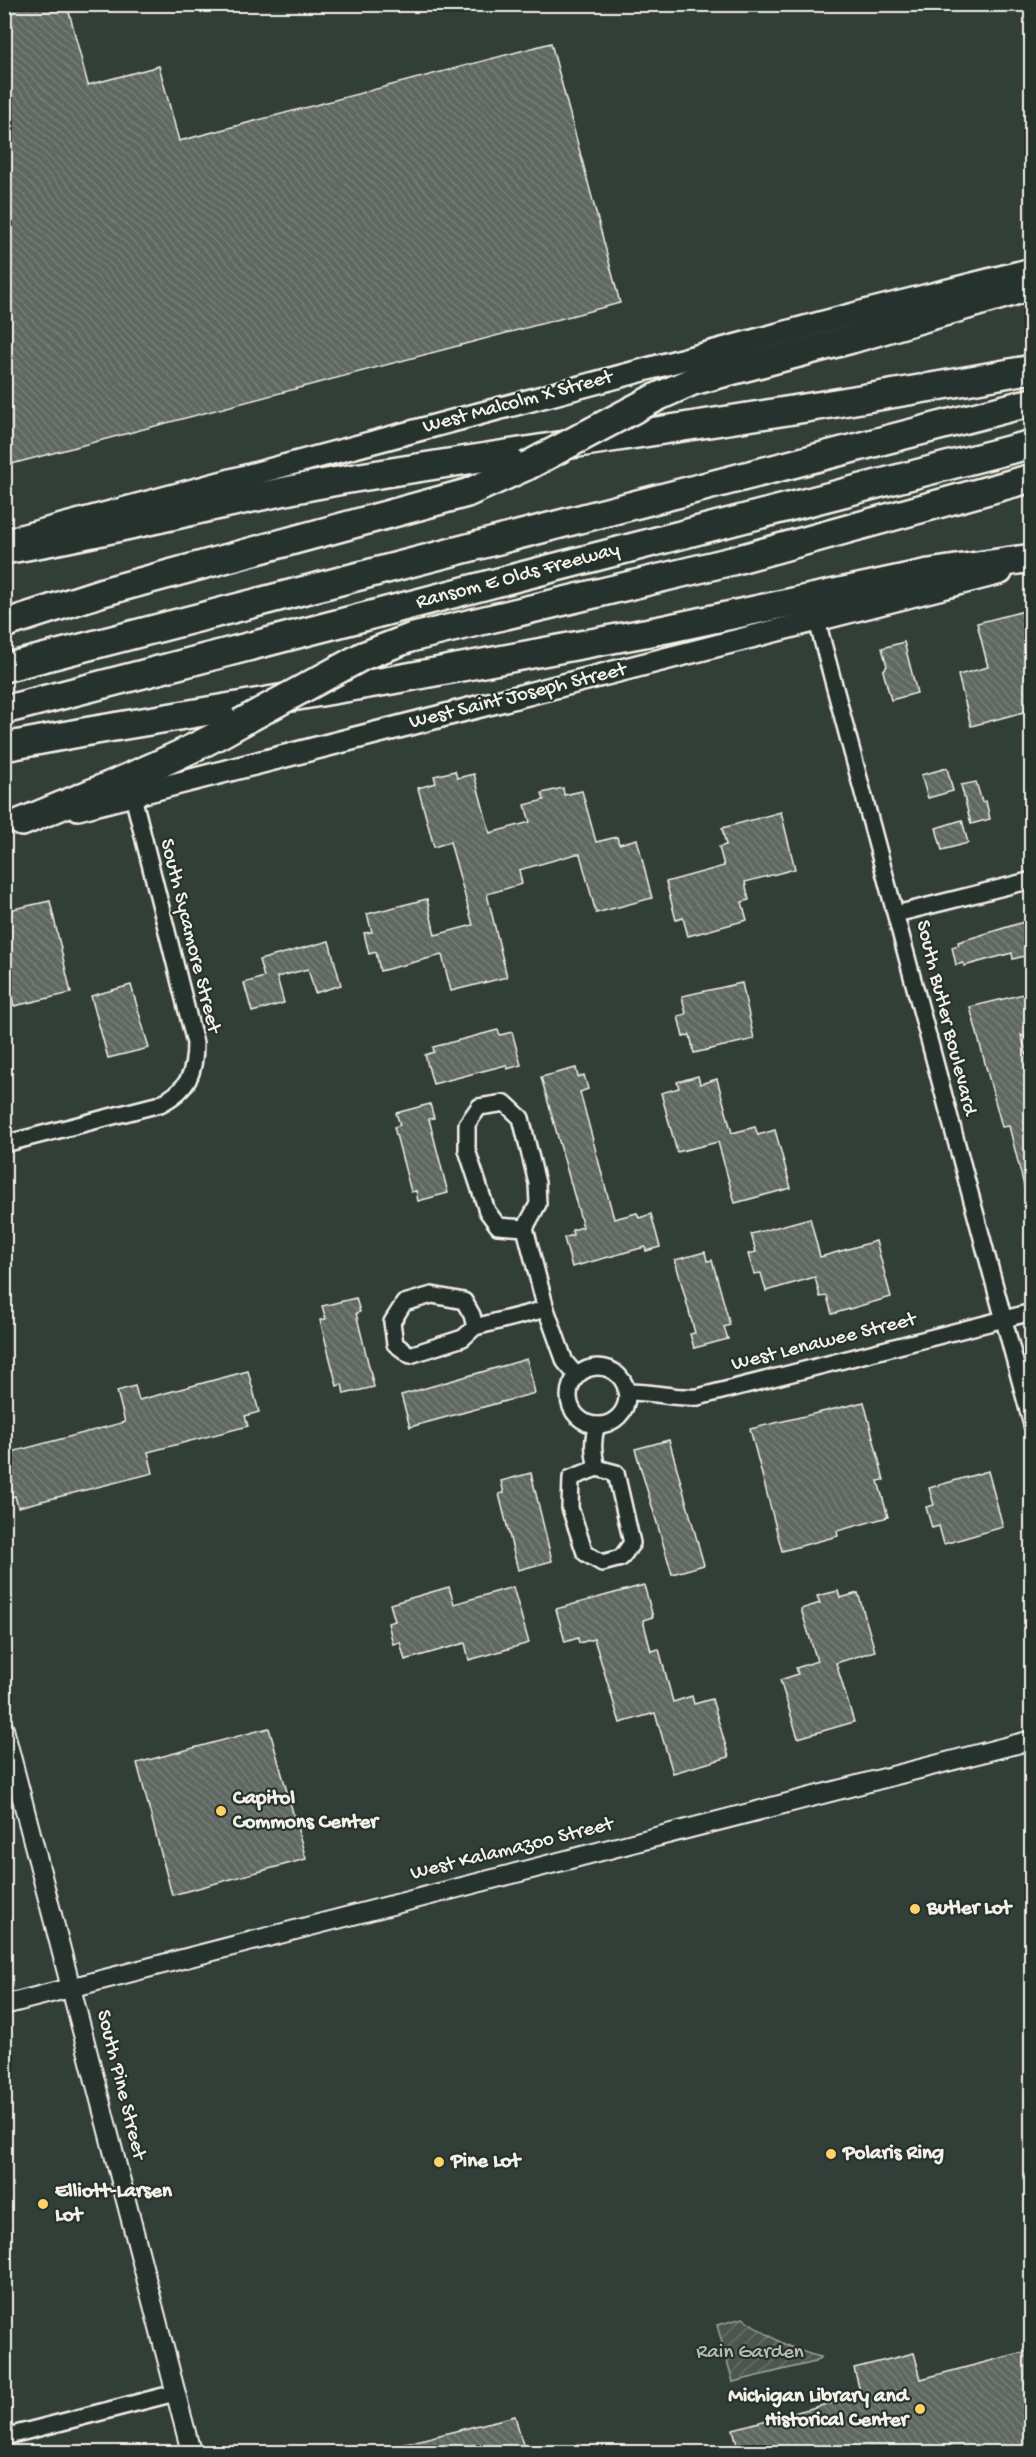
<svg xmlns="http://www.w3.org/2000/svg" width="1036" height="2457" viewBox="0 0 1036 2457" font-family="'Gochi Hand',sans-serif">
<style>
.garden{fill:url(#garden-furrows);stroke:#a0a49c;stroke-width:1.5}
.building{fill:url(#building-back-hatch);stroke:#f4f1e8;stroke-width:1.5}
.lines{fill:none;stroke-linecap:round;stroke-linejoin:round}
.minor-casing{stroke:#f4f1e8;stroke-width:20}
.tertiary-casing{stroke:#f4f1e8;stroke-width:22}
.secondary-casing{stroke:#f4f1e8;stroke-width:26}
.motorway-casing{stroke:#f4f1e8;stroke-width:32}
.minor{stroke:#26332d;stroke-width:15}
.tertiary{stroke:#26332d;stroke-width:18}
.secondary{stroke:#26332d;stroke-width:21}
.motorway{stroke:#26332d;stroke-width:27}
.motorway-bridge-casing{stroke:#f4f1e8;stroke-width:32;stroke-linecap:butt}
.motorway-bridge{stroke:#26332d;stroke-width:27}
.poi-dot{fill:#ffd166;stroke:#26332d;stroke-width:2}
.labels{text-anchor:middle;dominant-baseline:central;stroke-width:4.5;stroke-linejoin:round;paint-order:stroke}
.street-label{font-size:21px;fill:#f4f1e8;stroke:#26332d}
.poi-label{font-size:21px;font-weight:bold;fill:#f4f1e8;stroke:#26332d;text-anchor:start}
.park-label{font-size:21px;fill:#b9bbb2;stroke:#26332d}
</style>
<defs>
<pattern id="garden-furrows" width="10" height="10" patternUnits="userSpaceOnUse" patternTransform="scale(1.5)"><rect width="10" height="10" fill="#4c564f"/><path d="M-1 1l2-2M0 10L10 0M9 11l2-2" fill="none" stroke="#666f68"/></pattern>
<pattern id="building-back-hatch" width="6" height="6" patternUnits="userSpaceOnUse" patternTransform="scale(1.5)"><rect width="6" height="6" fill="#5f6861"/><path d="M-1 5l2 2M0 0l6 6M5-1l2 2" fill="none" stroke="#777e78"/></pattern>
</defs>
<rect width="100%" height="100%" fill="#323e38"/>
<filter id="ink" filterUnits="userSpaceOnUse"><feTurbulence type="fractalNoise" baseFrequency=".0167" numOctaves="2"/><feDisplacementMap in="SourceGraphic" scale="12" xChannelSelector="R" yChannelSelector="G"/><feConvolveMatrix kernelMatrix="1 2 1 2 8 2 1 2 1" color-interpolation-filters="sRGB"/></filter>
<g filter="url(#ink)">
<path class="garden" d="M743 2318C768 2336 790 2350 821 2357L815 2362 733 2382 717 2325Z"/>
<g class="building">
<path d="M4 4H67L88 85 159 66 179 141 551 43 620 303 4 466Z"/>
<path d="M1032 609V710L971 726 958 675 988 667 977 623Z"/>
<path d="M904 642 917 693 891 700 883 671 887 666 882 648Z"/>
<path d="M947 768 953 791 928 798 921 775Z"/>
<path d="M455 771 457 778 474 774 490 833 530 822 525 805 544 800 542 793 563 788 564 795 582 791 596 842 617 837 619 844 637 839 652 898 596 913 580 854H576L519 870 522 884 487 894 507 977 451 991 442 955 380 971 376 952 369 954 364 933 372 932 367 914 427 899 435 935 473 925 450 842 434 847 418 788 436 783 434 776Z"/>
<path d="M976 782 982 802 986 801 990 819 971 824 961 785Z"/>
<path d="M781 812 795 869 745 882 749 900 742 902 747 920 688 936 683 918 676 920 666 882 724 866 719 847 726 845 722 828Z"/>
<path d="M962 820 968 843 942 850 936 828Z"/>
<path d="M50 901 71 993 14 1006 7 977H4V911Z"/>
<path d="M1027 921 1029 928 1032 927V954L1013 959 1012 953 964 966 963 963 956 965 952 947 959 945 958 942Z"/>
<path d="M329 941 341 985 315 993 308 969 277 977 284 1003 252 1012 244 983 264 977 259 960Z"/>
<path d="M742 983 754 1039 694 1053 690 1035 683 1037 678 1016 686 1014 682 996Z"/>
<path d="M131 985 149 1048 108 1058 91 996Z"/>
<path d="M1032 992V1041L1021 1035 1032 1073V1089L1025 1090 1032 1117V1193L1026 1194 1009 1126 1002 1127 970 1007Z"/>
<path d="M498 1030 500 1035 512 1032 521 1065 507 1069 506 1065 433 1084 425 1055 434 1052 433 1047Z"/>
<path d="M576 1068 578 1077 584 1075 588 1089 580 1092 614 1219 637 1213 639 1218 651 1214 660 1247 646 1251 645 1247 572 1267 564 1238 573 1235 572 1230 583 1227 541 1077Z"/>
<path d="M698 1076 700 1084 717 1079 732 1133 755 1127 758 1135 775 1130 791 1188 735 1203 718 1142 677 1152 661 1093 679 1088 677 1082Z"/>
<path d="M430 1104 434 1118 429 1119 448 1193 418 1201 416 1191 411 1192 394 1127 400 1125 396 1113Z"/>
<path d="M810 1218 820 1257 876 1241 891 1297 832 1314 827 1296 820 1297 815 1277 766 1291 761 1273 754 1274 748 1254 756 1252 751 1234Z"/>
<path d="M705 1252 707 1261 712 1260 730 1325 724 1327 728 1339 694 1348 690 1334 695 1333 675 1260Z"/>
<path d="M356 1298 360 1312 356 1313 374 1387 344 1394 342 1384 337 1386 320 1320 326 1319 322 1306Z"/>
<path d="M527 1359 535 1393 410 1427 401 1395Z"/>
<path d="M248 1371 259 1412 245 1416 248 1426 148 1452 153 1473 18 1507 15 1496 4 1499V1454L125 1422 117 1391 135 1386 139 1400Z"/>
<path d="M864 1402 884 1480 878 1481 888 1517 837 1531 838 1536 782 1551 750 1429Z"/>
<path d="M669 1440 704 1565 672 1574 635 1449Z"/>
<path d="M988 1471 1003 1527 944 1544 939 1526 932 1528 926 1507 934 1505 929 1488Z"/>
<path d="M531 1473 552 1561 518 1570 499 1494 504 1493 501 1481Z"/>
<path d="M644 1585 653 1617 643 1620 651 1651 659 1649 673 1702 692 1696 694 1704 712 1699 729 1757 673 1773 655 1713 620 1723 594 1639 579 1643 578 1638 565 1642 556 1609Z"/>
<path d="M449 1587 454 1604 513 1587 529 1643 469 1660 465 1643 405 1660 400 1642 393 1644 388 1623 395 1621 390 1604Z"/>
<path d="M838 1591 840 1598 858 1593 875 1651 836 1663 854 1722 798 1738 780 1680 798 1674 796 1668 817 1661 801 1609 820 1603 817 1596Z"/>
<path d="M269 1728 306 1859 172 1895 137 1763Z"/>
<path d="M1032 2350V2452H739L733 2429 861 2395 854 2368 914 2353 921 2379Z"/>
<path d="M515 2416 525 2452H393L392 2447Z"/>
</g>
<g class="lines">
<g class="minor-casing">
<g id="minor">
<path d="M817 621 1032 1425"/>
<path d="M896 914 1032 880"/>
<path d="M4 1144 160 1104C188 1090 195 1074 195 1043L133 796"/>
<path d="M525 1228 498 1226 487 1211 467 1150V1124L479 1107 505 1103 521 1118 537 1183 538 1204 525 1228 546 1309 565 1362 577 1376"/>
<path d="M475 1327 472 1315 464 1301 432 1295 404 1303 392 1322 395 1344 410 1355 463 1338 475 1327 546 1309"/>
<circle cx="598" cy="1396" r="29"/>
<path d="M626 1392C651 1391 674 1399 698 1397L1032 1312"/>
<path d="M597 1425C592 1440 593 1452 597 1468L571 1478 570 1508 585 1553 602 1563 621 1558 632 1543 616 1473 597 1468"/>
<path d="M4 2437 175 2393"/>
</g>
</g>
<g class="tertiary-casing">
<g id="tertiary">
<path d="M4 1729 191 2452"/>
<path d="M4 2005 1032 1740"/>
</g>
</g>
<g class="secondary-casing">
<g id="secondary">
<path d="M17 537 865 311 1032 269"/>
<path d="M78 809 1001 573"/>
</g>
</g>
<g class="motorway-casing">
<g id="motorway">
<path d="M655 398 693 381 852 339 1032 286"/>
<path d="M4 550C118 531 229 500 343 480 572 442 803 412 1032 369"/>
<path d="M4 624 103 592 467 493 527 466"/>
<path d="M363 656 410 638 732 561 1032 478"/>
<path d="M4 668 1032 402"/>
<path d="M4 710 1032 444"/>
<path d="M4 747 84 732 392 680 666 629 929 573 1032 558"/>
<path d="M22 822C95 791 171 763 240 723"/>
</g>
</g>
<use href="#minor" class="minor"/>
<use href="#tertiary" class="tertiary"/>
<use href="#secondary" class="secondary"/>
<use href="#motorway" class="motorway"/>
<g class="motorway-bridge-casing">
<g id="motorway-bridge">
<path d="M527 466 655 398"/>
<path d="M240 723 363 656"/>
</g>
</g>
<use href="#motorway-bridge" class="motorway-bridge"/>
</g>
</g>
<g class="poi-dot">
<circle cx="221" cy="1811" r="6"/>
<circle cx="915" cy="1909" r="6"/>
<circle cx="831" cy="2154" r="6"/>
<circle cx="439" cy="2162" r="6"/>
<circle cx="43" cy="2204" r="6"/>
<circle cx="920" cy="2409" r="6"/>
</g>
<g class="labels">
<g class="street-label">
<text transform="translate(518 403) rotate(-15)">West Malcolm X Street</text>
<text transform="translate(518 577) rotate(-15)">Ransom E Olds Freeway</text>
<text transform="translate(518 697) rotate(-14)">West Saint Joseph Street</text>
<text transform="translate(189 936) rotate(76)">South Sycamore Street</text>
<text transform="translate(945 1018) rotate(76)">South Butler Boulevard</text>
<text transform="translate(824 1343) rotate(-14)">West Lenawee Street</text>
<text transform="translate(512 1850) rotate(-14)">West Kalamazoo Street</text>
<text transform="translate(120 2085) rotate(76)">South Pine Street</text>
</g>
<g class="poi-label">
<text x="233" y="1799">Capitol<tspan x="233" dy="24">Commons Center</tspan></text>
<text x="927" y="1909">Butler Lot</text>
<text x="843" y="2154">Polaris Ring</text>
<text x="451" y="2162">Pine Lot</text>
<text x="55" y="2192">Elliott-Larsen<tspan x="55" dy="24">Lot</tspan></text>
<text x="908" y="2397" text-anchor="end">Michigan Library and<tspan x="908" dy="24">Historical Center</tspan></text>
</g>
<g class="park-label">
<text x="750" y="2353">Rain Garden</text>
</g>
</g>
<rect width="1036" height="2457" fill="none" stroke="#26332d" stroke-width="24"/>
<rect x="12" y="12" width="1012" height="2433" fill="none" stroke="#f4f1e8" stroke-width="2" filter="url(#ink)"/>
</svg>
